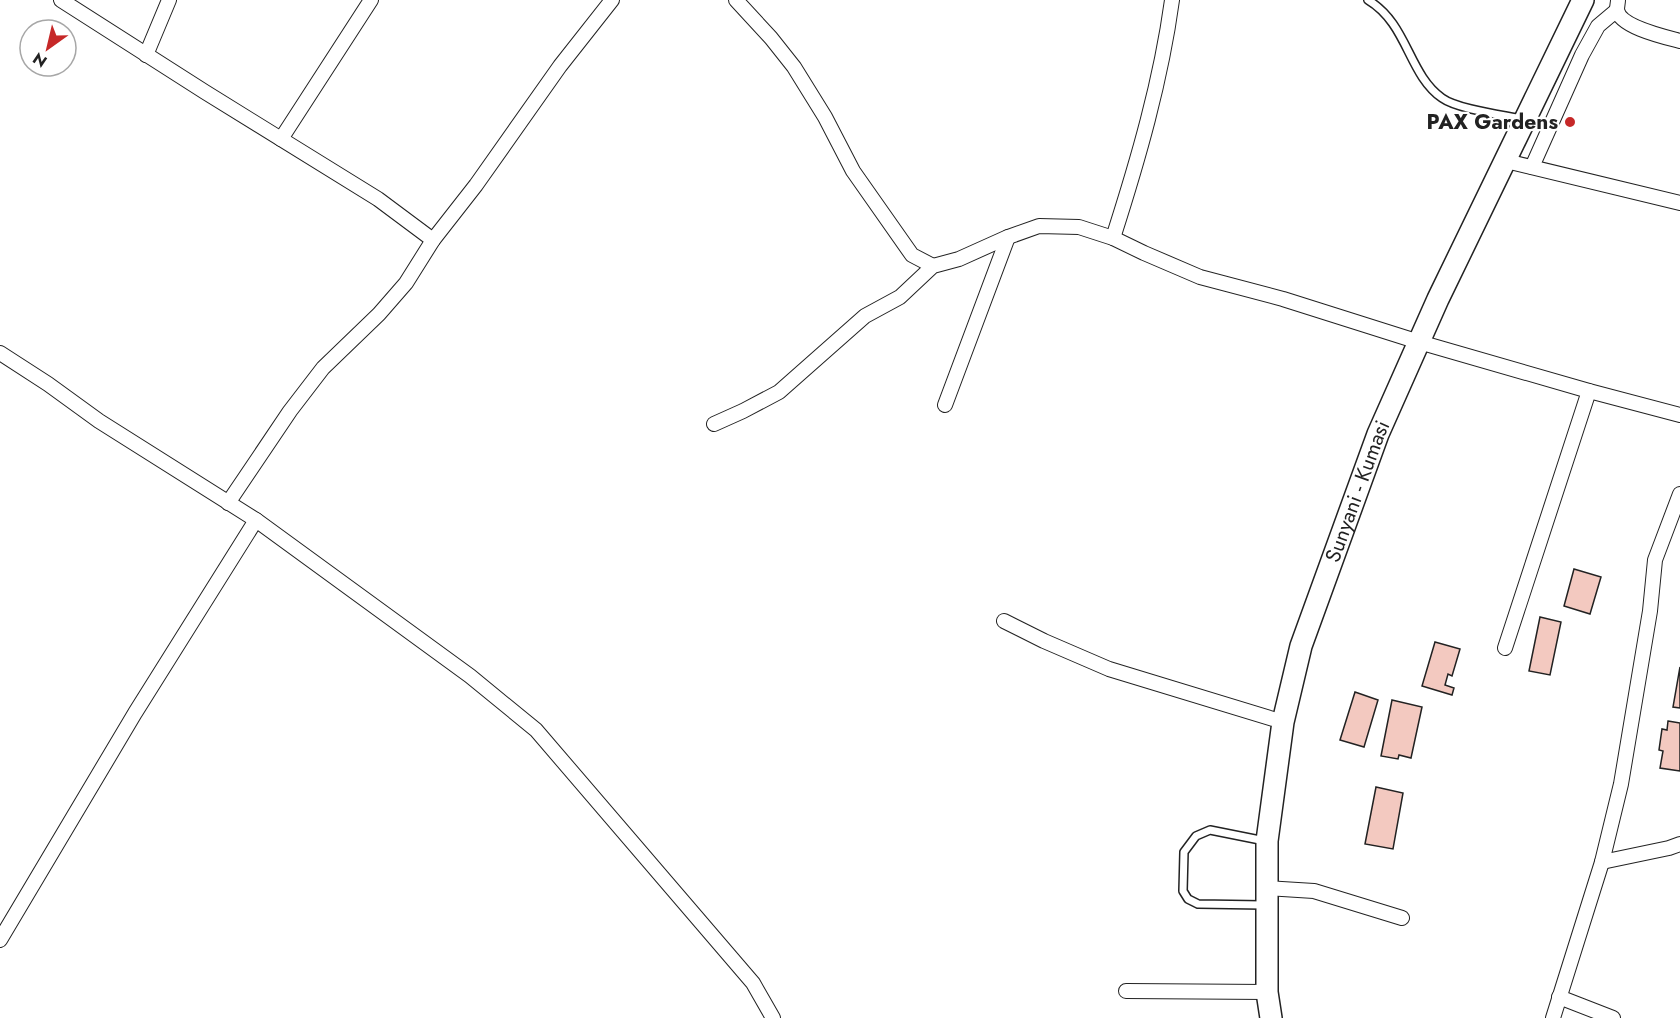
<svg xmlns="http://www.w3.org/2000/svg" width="1680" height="1018" viewBox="0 0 1680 1018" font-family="Jost,sans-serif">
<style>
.building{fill:#f3c9c0;stroke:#222;stroke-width:1.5}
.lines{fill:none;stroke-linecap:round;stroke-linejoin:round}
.service-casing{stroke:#222;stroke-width:10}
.minor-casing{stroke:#222;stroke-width:16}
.primary-casing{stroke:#222;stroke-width:24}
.service{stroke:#fff;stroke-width:7}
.minor{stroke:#fff;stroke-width:14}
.primary{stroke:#fff;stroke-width:21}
.poi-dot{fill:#c62828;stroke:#fff;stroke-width:2}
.labels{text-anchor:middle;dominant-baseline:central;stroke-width:4.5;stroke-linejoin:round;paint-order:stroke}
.poi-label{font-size:21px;font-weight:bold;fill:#222;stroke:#fff;text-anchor:end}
.street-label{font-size:21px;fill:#222;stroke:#fff}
</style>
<rect width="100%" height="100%" fill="#fff"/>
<g class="building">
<path d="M1574 569 1601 577 1590 614 1564 606Z"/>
<path d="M1540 617 1561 622 1550 675 1529 671Z"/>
<path d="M1435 642 1460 649 1452 676 1448 674 1445 685 1454 688 1452 695 1422 686Z"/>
<path d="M1680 667V708L1673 707Z"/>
<path d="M1355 692 1378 700 1364 747 1340 740Z"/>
<path d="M1392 700 1422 707 1411 758 1399 755 1398 759 1381 756Z"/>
<path d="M1668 721 1680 723V771L1660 768 1663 751 1659 750 1662 729 1667 730Z"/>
<path d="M1376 787 1403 793 1393 849 1365 844Z"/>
</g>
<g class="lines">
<g class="service-casing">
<g id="service">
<path d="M1368 0C1408 24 1408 74 1442 98 1457 109 1503 115 1522 119"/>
<path d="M1263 905 1198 904 1188 899 1183 891 1184 852 1196 836 1210 830 1265 841"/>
</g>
</g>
<g class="minor-casing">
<g id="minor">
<path d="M61 0 205 92 378 199 433 240"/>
<path d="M736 0 771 38 794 67 825 117 853 171 912 255 933 266"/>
<path d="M1618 0C1618 3 1617 6 1617 10 1620 27 1665 37 1680 41"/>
<path d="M146 55 169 0"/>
<path d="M281 139 371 0"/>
<path d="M1506 161 1680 203"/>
<path d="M1532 167 1582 55 1598 26 1617 10"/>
<path d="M1113 238C1138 160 1161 81 1172 0"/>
<path d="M0 353 48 384 99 421 256 520 470 676 536 730 753 983 773 1018"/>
<path d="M945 405 1008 237"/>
<path d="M714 424 743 411 779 392 865 316 900 297 933 266 959 259 1008 237 1039 226 1079 227 1113 238 1144 253 1200 277 1283 299 1419 342 1589 391 1680 415"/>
<path d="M228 503 290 411 323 368 379 314 406 283 433 240 476 185 560 66 612 0"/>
<path d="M1004 621 1044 641 1109 669 1283 722"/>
<path d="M1505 648 1589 391"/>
<path d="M1602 862 1669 848 1680 844"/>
<path d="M1266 888 1314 891 1402 918"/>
<path d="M0 940 135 713 256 520"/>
<path d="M1126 991 1267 992"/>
<path d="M1559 997 1613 1018"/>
<path d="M1553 1018 1602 862 1621 784 1650 611 1655 560 1680 494"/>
</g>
</g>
<g class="primary-casing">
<g id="primary">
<path id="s1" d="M1271 1018 1267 992V841L1283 722 1301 646 1378 434 1438 299 1583 0"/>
</g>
</g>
<use href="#service" class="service"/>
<use href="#minor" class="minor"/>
<use href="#primary" class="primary"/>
</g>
<circle class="poi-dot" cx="1570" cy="122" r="6"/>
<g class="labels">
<g class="poi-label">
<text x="1558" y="122">PAX Gardens</text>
</g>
<g class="street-label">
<text stroke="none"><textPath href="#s1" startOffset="540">Sunyani - Kumasi</textPath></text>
</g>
</g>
<g transform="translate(48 48) rotate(214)"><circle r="28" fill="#ffffff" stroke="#a7a7a7" stroke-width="1.5"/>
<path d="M0-4.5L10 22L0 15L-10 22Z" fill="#c62828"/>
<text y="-9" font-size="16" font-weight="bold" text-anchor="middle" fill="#222222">N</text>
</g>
</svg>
